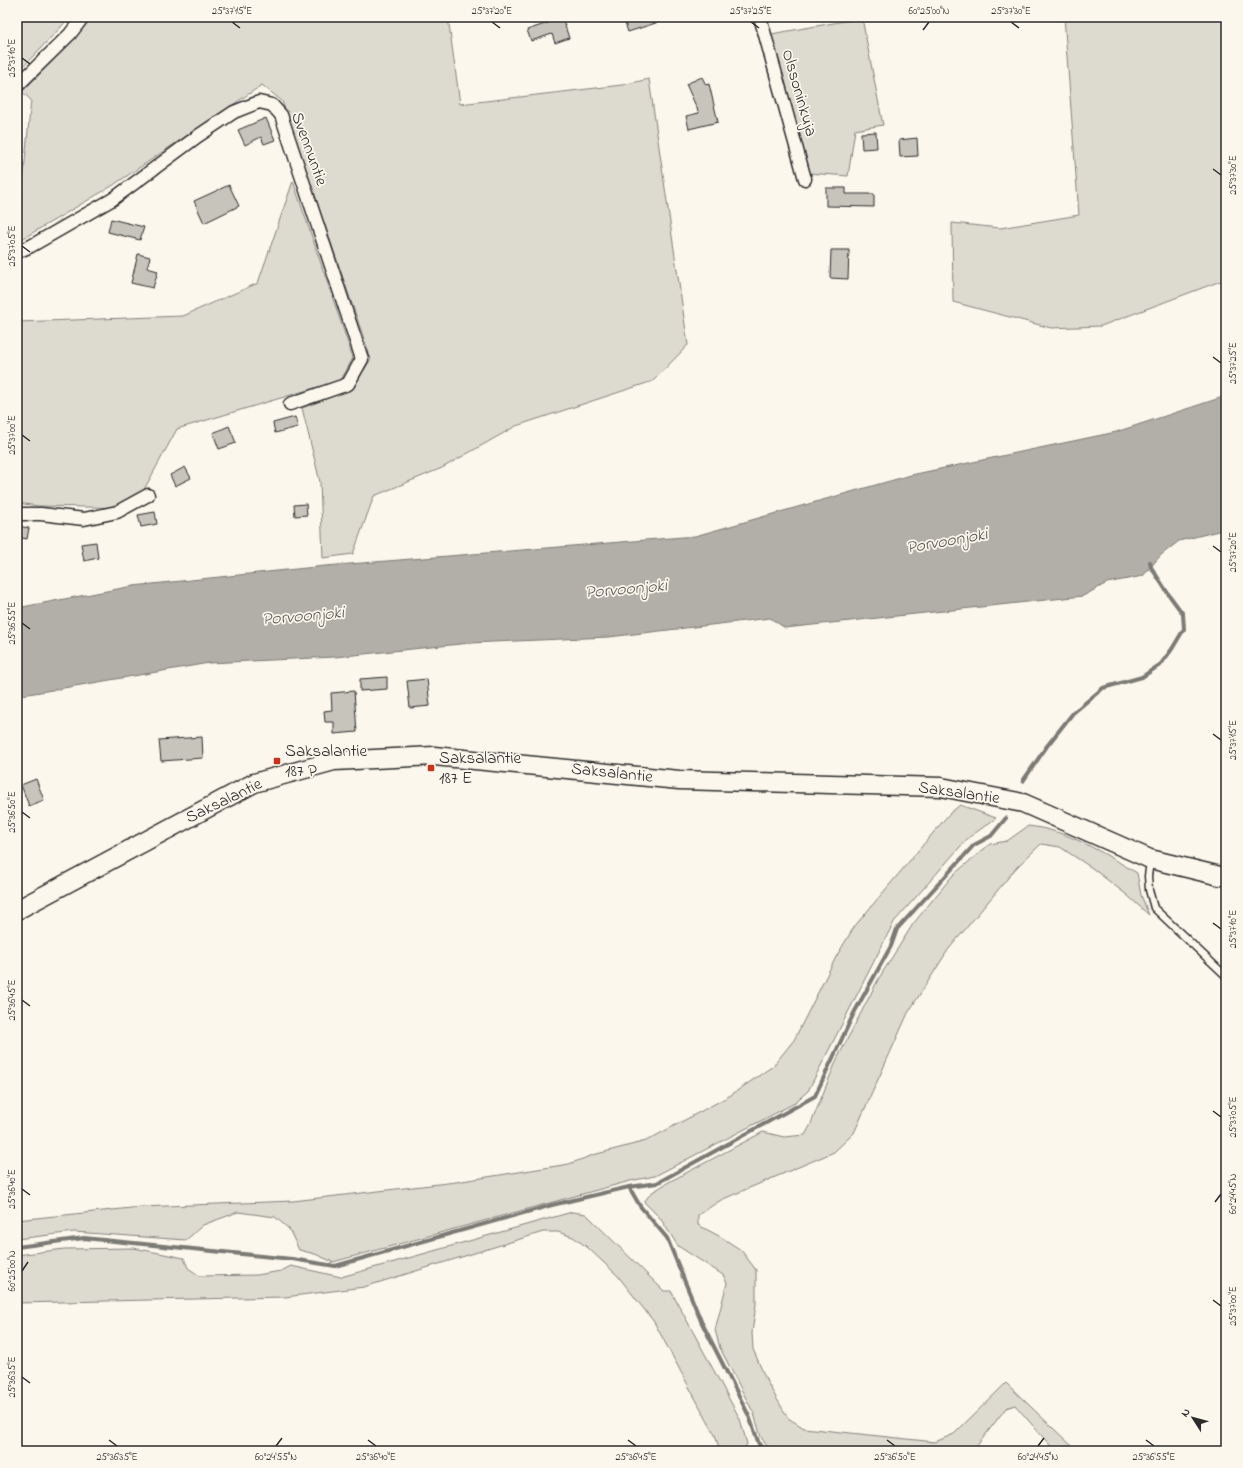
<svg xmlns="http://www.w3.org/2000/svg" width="1243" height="1468" viewBox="0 0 1243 1468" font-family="'Indie Flower',sans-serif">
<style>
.green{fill:#dddad0;stroke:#84827e}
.water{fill:#b1afa7;stroke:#7b7a75}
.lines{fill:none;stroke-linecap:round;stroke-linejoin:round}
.stream{stroke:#7b7a75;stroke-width:4}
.building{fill:#c7c4bc;stroke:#2b2b2b}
.lane-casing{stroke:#2b2b2b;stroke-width:9}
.street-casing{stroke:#2b2b2b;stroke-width:15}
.secondary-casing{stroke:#2b2b2b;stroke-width:21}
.lane{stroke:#fbf7ec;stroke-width:6}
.street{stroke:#fbf7ec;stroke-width:12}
.secondary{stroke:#fbf7ec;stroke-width:18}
.ticks{fill:none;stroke:#2b2b2b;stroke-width:1.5}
.poi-dot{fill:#c8321e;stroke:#fbf7ec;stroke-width:1.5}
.labels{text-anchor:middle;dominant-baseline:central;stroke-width:3.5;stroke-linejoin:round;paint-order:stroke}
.street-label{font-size:17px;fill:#2b2b2b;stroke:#fbf7ec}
.poi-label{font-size:17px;fill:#2b2b2b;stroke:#fbf7ec;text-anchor:start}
.water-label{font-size:18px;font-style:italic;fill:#5a5956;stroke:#fbf7ec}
.neatline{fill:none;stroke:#2b2b2b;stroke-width:1.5}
.ticks-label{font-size:10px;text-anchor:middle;fill:#2b2b2b}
</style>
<rect width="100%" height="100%" fill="#fbf7ec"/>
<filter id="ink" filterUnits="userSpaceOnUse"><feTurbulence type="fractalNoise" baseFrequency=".025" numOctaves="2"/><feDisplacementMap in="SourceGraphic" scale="8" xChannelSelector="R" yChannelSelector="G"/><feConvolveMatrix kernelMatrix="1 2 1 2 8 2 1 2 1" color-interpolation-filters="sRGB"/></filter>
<g filter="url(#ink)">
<g class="green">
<path d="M17 17H69L61 27 17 73Z"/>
<path d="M92 17H448L460 104 622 85 649 79 688 345 653 381 516 426 442 468 374 496 353 554 323 558 320 482 302 408 352 389 371 359 282 101 262 85 112 186 17 242 31 100 22 92 75 38Z"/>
<path d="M1064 17H1226V279L1101 326 1051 328 953 302 952 223 1000 228 1079 215Z"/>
<path d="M862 18 883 125 855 130 848 176 808 173 771 34Z"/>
<path d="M293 181 353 358 341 380 177 429 134 508 38 506 17 503V322L183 316 258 283Z"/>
<path d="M960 805 996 818 967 839 894 922 808 1091 793 1104 655 1176 630 1181 333 1262 315 1254 299 1250 289 1229 275 1217 238 1212 203 1225 186 1240 74 1232 17 1239V1220L141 1207 293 1201 456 1182 569 1164 593 1155 646 1141 731 1095 773 1066 794 1040 836 957 854 927 949 814Z"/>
<path d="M1028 826C1068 830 1103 853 1137 873L1141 895 1149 915 1127 895 1092 868 1060 847 1041 844 1017 867 948 950 908 1013 854 1133 834 1152 721 1200 698 1215V1225L721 1237 741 1250 756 1270V1304L752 1333 753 1349 767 1382 788 1418 804 1428 935 1442 954 1434 1006 1383 1077 1451H1055L1015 1405 1006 1408 973 1451H770L761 1437 754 1414 720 1348 715 1330 727 1283 723 1275 678 1246 660 1218 644 1202 651 1193 667 1183 763 1132 784 1137 805 1135 810 1126 837 1059 879 978 913 924 953 875 990 844 1007 841Z"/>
<path d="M572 1212 586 1214 664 1291H671L740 1419 747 1444 743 1451H720L715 1435 654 1322 618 1276 587 1247 573 1237 558 1232H543L364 1287 285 1297 17 1303V1255L64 1249 134 1248 184 1258 188 1268 200 1276 257 1275 281 1271 291 1266 341 1277Z"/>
</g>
<path class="water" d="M1226 396V529L1179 541 1161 555 1143 576 1107 583 1083 596 785 628 770 618 609 637 470 643 335 657 209 663 17 696V608L133 586 325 566 695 536 911 475 1116 432Z"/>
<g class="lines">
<g class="stream">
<path d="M1023 781 1047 746 1073 713 1103 688 1142 677 1161 664 1172 649 1184 629 1183 614 1169 595 1151 567 1150 562"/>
<path d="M629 1187 640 1206 667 1238 701 1321 749 1416 759 1444 764 1451"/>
<path d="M17 1247 84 1238 292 1259 335 1266 552 1205 629 1187 657 1183 815 1096 854 1013 891 946 897 929 974 845 991 836 1006 818"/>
</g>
</g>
<g class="building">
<path d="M546 17H562L569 38 555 43 552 34 531 41 527 30 548 23Z"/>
<path d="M623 17H667L668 19 628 32Z"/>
<path d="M702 77 706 85 709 84 718 122 689 129 686 116 699 113 686 84Z"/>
<path d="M266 118 275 140 264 144 261 137 245 145 238 130Z"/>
<path d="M876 132 877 148 862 149 861 133Z"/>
<path d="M917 138 918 156 900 157 899 140Z"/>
<path d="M229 185 239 206 204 223 194 201Z"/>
<path d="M826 188H846V194H874V207L826 206Z"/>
<path d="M111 219 144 227 140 240 108 232Z"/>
<path d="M831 250H849L848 279 830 278Z"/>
<path d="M138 254 150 257 147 268 158 271 153 288 131 283Z"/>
<path d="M295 417 298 427 275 433 273 423Z"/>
<path d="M229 426 236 443 219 449 213 433Z"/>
<path d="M185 467 191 478 175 486 170 475Z"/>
<path d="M306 504 307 515 295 516 294 505Z"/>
<path d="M155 512 157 524 141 527 138 515Z"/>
<path d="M17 526 29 528 27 539 17 537Z"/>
<path d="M96 542 98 558 84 561 81 544Z"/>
<path d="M387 677V689L360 691V679Z"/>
<path d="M427 679 430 706 410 708 407 681Z"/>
<path d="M354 691 357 732 334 734V722H325L324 711 332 710 331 693Z"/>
<path d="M202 737 203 758 161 761 159 740Z"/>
<path d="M36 779 44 800 29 806 21 785Z"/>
</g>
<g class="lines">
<g class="lane-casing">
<path id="lane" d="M1150 862 1148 876 1149 890 1154 908 1226 976"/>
</g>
<g class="street-casing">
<g id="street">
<path d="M760 17 805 179"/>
<path d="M17 86 70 34 83 17"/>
<path d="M17 252 31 246 113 199 198 136 234 112 259 102 272 105 281 115 362 359 348 384 290 404"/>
<path d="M17 514H41L84 519 117 512 148 495"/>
</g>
</g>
<g class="secondary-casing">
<path id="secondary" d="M17 910 254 783 334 761 434 756 679 780 941 787 1023 803 1150 859 1220 876H1226"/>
</g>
<use href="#lane" class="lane"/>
<use href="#street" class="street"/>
<use href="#secondary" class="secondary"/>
</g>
</g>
<path class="ticks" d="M232 22 240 28M492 22 500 28M751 22 759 28M1011 22 1019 28M923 30 929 22M22 58 30 64M1213 169 1221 175M22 246 30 252M1213 357 1221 363M22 435 30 441M1213 546 1221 552M22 623 30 629M1213 734 1221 740M22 812 30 818M1213 923 1221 929M22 1000 30 1006M1213 1111 1221 1117M22 1189 30 1195M1215 1202 1221 1194M22 1271 28 1262M1213 1300 1221 1306M22 1377 30 1383M109 1440 117 1446M368 1440 376 1446M628 1440 636 1446M887 1440 895 1446M1146 1440 1154 1446M276 1446 282 1438M1038 1446 1044 1438"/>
<g class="poi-dot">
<rect x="273" y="757" width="8" height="8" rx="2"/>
<rect x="427" y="764" width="8" height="8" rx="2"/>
</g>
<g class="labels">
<g class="street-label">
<text transform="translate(799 93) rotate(74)">Olssoninkuja</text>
<text transform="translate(309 149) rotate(70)">Svennuntie</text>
<text transform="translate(612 773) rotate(6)">Saksalantie</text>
<text transform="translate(959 793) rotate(8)">Saksalantie</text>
<text transform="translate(224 801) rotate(-26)">Saksalantie</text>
</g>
<g class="poi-label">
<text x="285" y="751">Saksalantie<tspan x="285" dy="20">187 P</tspan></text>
<text x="439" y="758">Saksalantie<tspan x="439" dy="20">187 E</tspan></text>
</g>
<g class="water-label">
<text transform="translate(947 542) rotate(-10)">Porvoonjoki</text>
<text transform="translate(626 590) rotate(-5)">Porvoonjoki</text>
<text transform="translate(303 617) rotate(-5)">Porvoonjoki</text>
</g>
</g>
<rect width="1243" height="1468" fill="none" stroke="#fbf7ec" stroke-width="44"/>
<g transform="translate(1193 1418) rotate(306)" stroke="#fbf7ec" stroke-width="3" paint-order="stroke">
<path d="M0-3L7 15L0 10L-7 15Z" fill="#2b2b2b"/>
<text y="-6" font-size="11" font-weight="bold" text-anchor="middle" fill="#2b2b2b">N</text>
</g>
<rect x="22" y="22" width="1199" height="1424" class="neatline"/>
<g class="ticks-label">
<text x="232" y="14">25°37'15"E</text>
<text x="492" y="14">25°37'20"E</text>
<text x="751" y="14">25°37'25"E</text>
<text x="929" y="14">60°25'00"N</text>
<text x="1011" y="14">25°37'30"E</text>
<text transform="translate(11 58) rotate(-90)" y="4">25°37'10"E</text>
<text transform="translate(1232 175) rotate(-90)" y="4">25°37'30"E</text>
<text transform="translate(11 246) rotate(-90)" y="4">25°37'05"E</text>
<text transform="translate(1232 363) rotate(-90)" y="4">25°37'25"E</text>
<text transform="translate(11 435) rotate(-90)" y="4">25°37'00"E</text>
<text transform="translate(1232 552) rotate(-90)" y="4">25°37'20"E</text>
<text transform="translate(11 623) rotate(-90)" y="4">25°36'55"E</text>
<text transform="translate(1232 740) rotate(-90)" y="4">25°37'15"E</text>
<text transform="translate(11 812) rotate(-90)" y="4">25°36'50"E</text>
<text transform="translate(1232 929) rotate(-90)" y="4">25°37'10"E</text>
<text transform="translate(11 1000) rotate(-90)" y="4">25°36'45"E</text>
<text transform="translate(1232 1117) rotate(-90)" y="4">25°37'05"E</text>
<text transform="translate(11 1189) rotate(-90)" y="4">25°36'40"E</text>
<text transform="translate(1232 1194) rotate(-90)" y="4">60°24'45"N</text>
<text transform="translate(11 1271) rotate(-90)" y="4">60°25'00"N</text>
<text transform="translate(1232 1306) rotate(-90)" y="4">25°37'00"E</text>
<text transform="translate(11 1377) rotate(-90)" y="4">25°36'35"E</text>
<text x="117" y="1460">25°36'35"E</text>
<text x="276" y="1460">60°24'55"N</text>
<text x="376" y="1460">25°36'40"E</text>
<text x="636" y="1460">25°36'45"E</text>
<text x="895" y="1460">25°36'50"E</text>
<text x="1038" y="1460">60°24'45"N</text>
<text x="1154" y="1460">25°36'55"E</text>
</g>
</svg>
